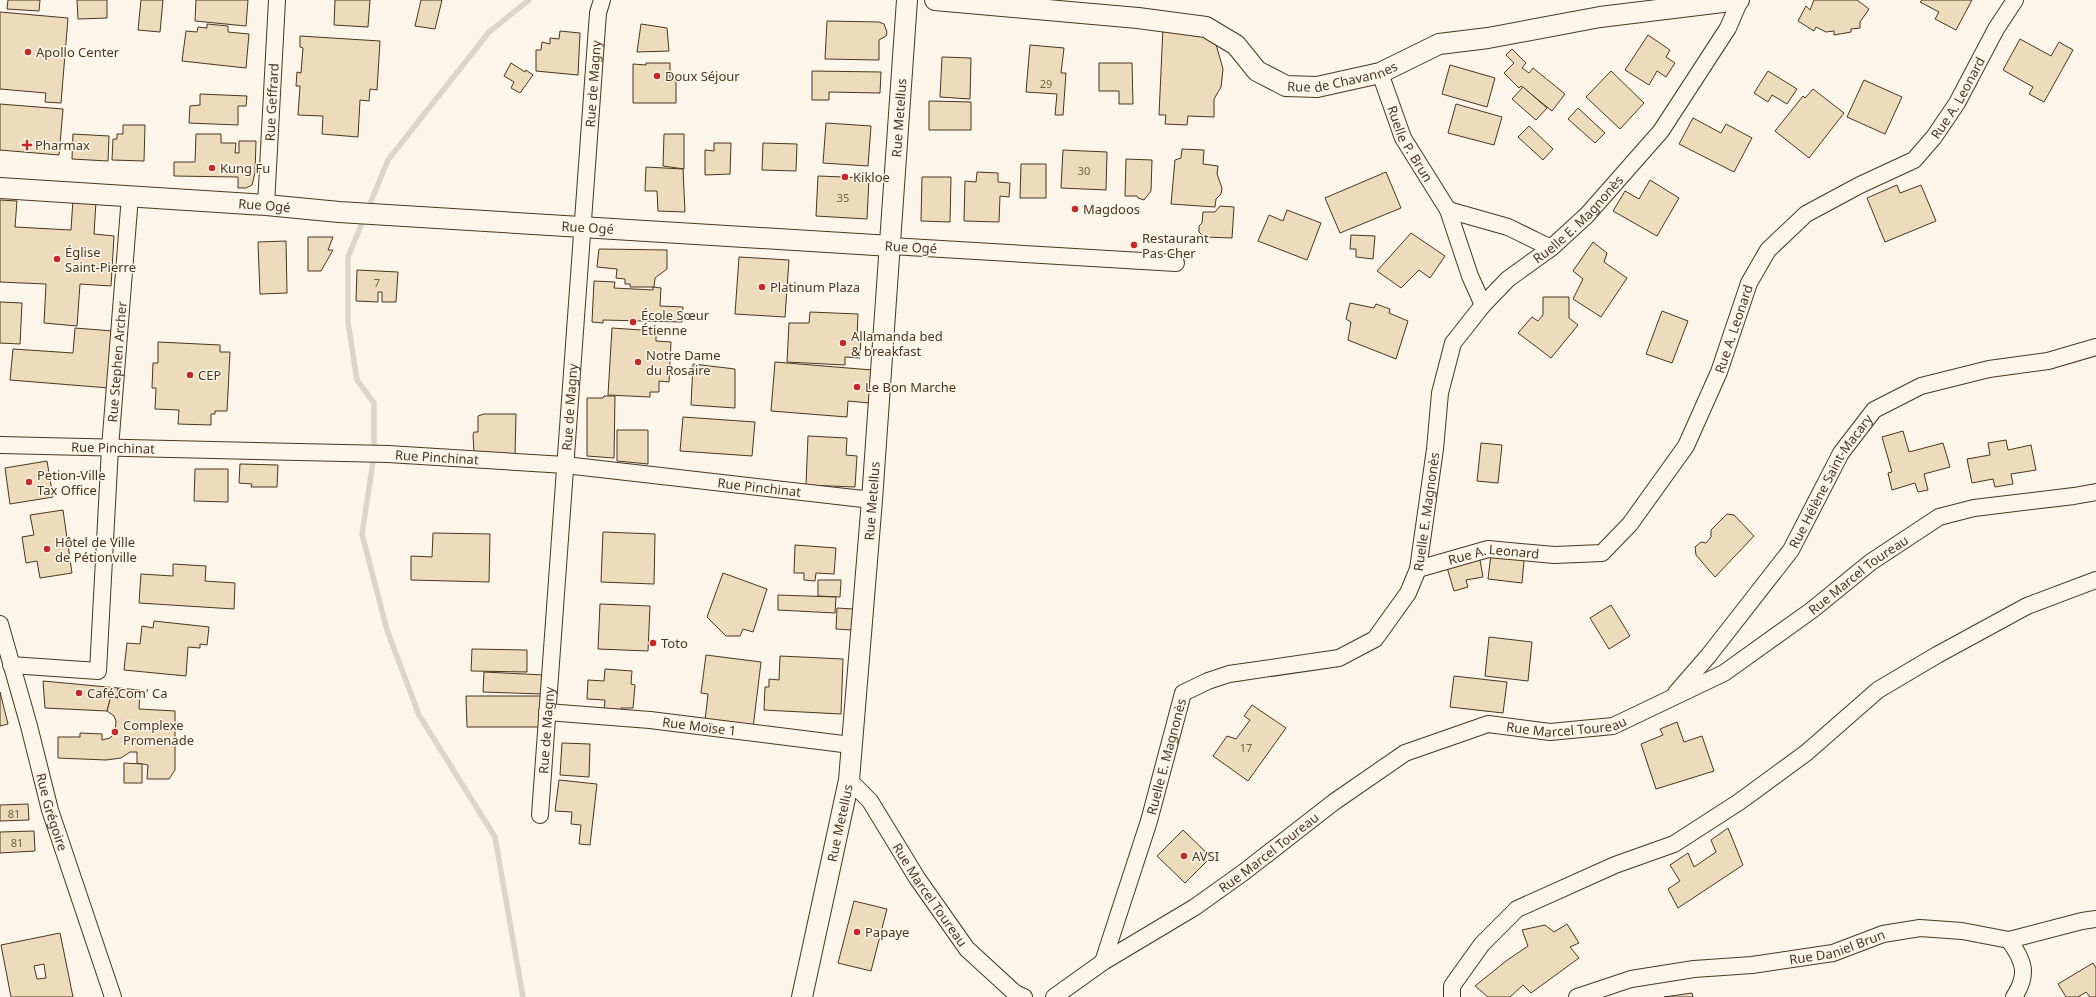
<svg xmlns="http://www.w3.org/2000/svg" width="2096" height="997" viewBox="0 0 2096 997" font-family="'Noto Sans',sans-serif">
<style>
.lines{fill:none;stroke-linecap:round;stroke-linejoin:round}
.stream{stroke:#dcd4c6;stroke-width:5.5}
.building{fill:#ecdcbc;stroke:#4a3520;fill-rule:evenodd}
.minor-casing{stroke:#4a3520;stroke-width:18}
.tertiary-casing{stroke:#4a3520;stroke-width:22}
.minor{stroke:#fbf6e9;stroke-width:16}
.tertiary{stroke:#fbf6e9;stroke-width:20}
.poi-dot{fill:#c62828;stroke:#fbf6e9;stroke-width:1.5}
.labels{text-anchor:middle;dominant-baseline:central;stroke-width:3;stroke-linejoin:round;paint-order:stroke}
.number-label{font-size:11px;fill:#725f47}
.poi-label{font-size:13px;fill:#4a3520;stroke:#fbf6e9;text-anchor:start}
.street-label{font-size:13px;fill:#4a3520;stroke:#fbf6e9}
</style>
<rect width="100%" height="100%" fill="#fbf6e9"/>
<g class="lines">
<path class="stream" d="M523 997 495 837 419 715 387 630 362 534 374 455V403L357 380 348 322V257L388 160 489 32 529 0"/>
</g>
<g class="building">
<path d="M8 0H40L39 11 7 9Z"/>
<path d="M77 0H107V18L78 19Z"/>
<path d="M141 0H163L160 32 138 30Z"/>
<path d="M196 0H248L246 26 195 21Z"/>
<path d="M335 0H370L368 27 334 25Z"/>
<path d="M421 0H442L435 29 415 26Z"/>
<path d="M1814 0H1857L1869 9 1860 22V28L1851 29V32L1834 35V31L1826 32 1816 27 1814 31 1798 21 1806 6 1810 10Z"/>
<path d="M1922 0H1972L1956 30 1935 19 1939 12 1920 2Z"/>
<path d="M0 12 68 18 61 103 45 102 46 93 0 89Z"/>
<path d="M827 21 879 22 884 24 887 32 886 36 879 40V60L825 59Z"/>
<path d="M207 24 228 26V32L249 34 246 68 182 61 186 31 197 32 198 27 207 28Z"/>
<path d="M641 24 667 28 669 51 637 52Z"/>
<path d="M1163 28 1198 30 1215 41 1223 69 1221 87 1214 99V117L1188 116 1187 125 1165 124 1166 115H1159Z"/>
<path d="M560 31 580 33 578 75 536 71V50H541L542 42 550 44V38L559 39Z"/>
<path d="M1648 35 1670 50 1666 57 1675 63 1666 77 1657 71 1649 85 1625 70Z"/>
<path d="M300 36 380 41 377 90 370 89 369 101 360 100 358 137 322 134 323 116 298 115 300 86H296L297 72 301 73 303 48 300 47Z"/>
<path d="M2020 39 2051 56 2059 42 2073 50 2044 102 2029 94 2033 87 2003 70Z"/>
<path d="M1030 45 1064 48 1061 73H1066L1063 115H1055L1057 94 1026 92Z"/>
<path d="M1512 49 1526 63 1522 68 1529 73 1533 68 1565 94 1552 111 1521 86 1519 88 1504 73 1514 63 1506 55Z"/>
<path d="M942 57 971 58 970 99 940 97Z"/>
<path d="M511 63 525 72 526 70 533 75 520 93 511 88 514 82 504 76Z"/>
<path d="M646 63H670V80H676V103H633V64L646 65Z"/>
<path d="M1099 63H1132L1133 104H1119V91H1099Z"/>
<path d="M1450 65 1495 78 1487 107 1442 94Z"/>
<path d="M812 71 881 72 880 93 829 92V100H812Z"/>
<path d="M1611 71 1644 103 1620 129 1586 97Z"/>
<path d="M1768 71 1797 89 1787 104 1772 95 1768 102 1754 93Z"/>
<path d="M1864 80 1902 97 1885 134 1847 117Z"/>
<path d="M1523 87 1547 108 1536 120 1512 99Z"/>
<path d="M1813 89 1844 113 1809 158 1775 131 1803 96 1805 98Z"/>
<path d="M200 94 247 96 246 106H238V125L189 123 190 106 200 105Z"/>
<path d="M929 101 971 102V130H929Z"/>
<path d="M0 104 63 109 59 155 0 150Z"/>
<path d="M1456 104 1502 117 1494 145 1448 133Z"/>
<path d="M1578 108 1605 133 1595 143 1568 119Z"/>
<path d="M1693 118 1721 133 1726 124 1752 138 1734 172 1679 144Z"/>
<path d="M826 123 871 126 868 166 823 163Z"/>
<path d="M123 125H145L144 161 112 160 113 139H117V134H123Z"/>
<path d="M1529 126 1553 149 1543 160 1518 137Z"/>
<path d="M73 134 109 136 108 161 72 159Z"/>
<path d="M196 134H221V143H236L235 153H239V141H256L255 173 252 185 246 188H238V177L174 176V162H195Z"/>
<path d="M664 134H684V169L663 166Z"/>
<path d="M714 143H731L730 174 705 175V150L714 151Z"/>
<path d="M763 143 797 144 796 171 762 170Z"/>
<path d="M1182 149 1204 150 1203 164 1218 166 1217 174 1222 188 1221 194 1216 199 1215 207 1171 204 1175 160 1181 158Z"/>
<path d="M1063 150 1107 152 1106 190 1061 188Z"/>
<path d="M1126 159 1152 160 1151 191 1144 200 1138 198 1137 196H1125Z"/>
<path d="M1021 164H1046V198H1020Z"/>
<path d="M646 167 683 169 685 212 658 211 657 191H645Z"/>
<path d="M977 172 998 173V182L1010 183 1009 197 1000 196 999 222 964 221 965 181 976 182Z"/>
<path d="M1386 172 1401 208 1340 233 1325 198Z"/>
<path d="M818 176 869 178 867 219 816 216Z"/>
<path d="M922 177H951L950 222 921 221Z"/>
<path d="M1650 180 1679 198 1657 236 1613 211 1625 191 1639 199Z"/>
<path d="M1897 185 1900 193 1921 185 1936 221 1885 242 1867 198Z"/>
<path d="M73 199 96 201 94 234 114 236 111 286 80 284 77 326 44 323 46 284 0 282V200L17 201 15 227 71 230Z"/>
<path d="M1220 206 1234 207 1232 238 1204 237 1199 232V226L1202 223 1203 212H1215Z"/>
<path d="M1287 210 1321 223 1307 260 1258 241 1269 215 1283 221Z"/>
<path d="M1411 233 1445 256 1430 278 1419 270 1401 288 1377 271Z"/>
<path d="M1351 235 1375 236 1373 259 1356 257V249H1350Z"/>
<path d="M308 237H333L328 250H333L321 271H308Z"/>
<path d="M286 241 287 293 260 294 258 242Z"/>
<path d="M1593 242 1607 253 1604 262 1627 278 1601 317 1573 299 1583 279 1573 271Z"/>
<path d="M599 249 667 250V269L655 278 654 287H630V284H625V279L616 278 617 269 597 267Z"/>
<path d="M739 257 789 260 785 317 735 314Z"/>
<path d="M357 270 398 272 396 302H382V292H378V302L356 301Z"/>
<path d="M594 281 615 282 614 288 653 290V287L661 288 660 306 683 307 682 322 603 320V323L592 322Z"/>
<path d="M1543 297H1569V318L1578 325 1551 358 1518 333 1532 317 1538 321 1543 315Z"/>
<path d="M0 302 22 303 20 344 0 343Z"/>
<path d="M1350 303 1374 308 1376 304 1390 309 1389 313 1408 321 1396 359 1348 340 1351 322 1346 319Z"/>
<path d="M1662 311 1688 321 1672 363 1646 354Z"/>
<path d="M810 312 858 314 857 337H861L860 358 845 357V365L787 362 789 323H809Z"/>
<path d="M75 328 113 331 109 388 10 380 13 349 73 353Z"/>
<path d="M612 328 656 331V341L671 342 669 382 659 381V392H650V397L608 395Z"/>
<path d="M158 342 220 345V352H230L227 411H215V414H211V425L178 424 179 410 155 409 156 388H152L153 363H158Z"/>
<path d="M775 362 872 370 869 403 848 401 847 417 771 411Z"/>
<path d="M693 364 735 369V408L691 405Z"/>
<path d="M604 396H615L614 458 587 456V398H603Z"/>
<path d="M484 414H516L515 454 474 452 473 435 474 432H478V416Z"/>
<path d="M683 417 755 422 752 456 680 451Z"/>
<path d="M617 430H648V464L617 461Z"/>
<path d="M1903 431 1909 452 1943 443 1950 467 1924 474 1928 490 1918 492 1915 483 1892 490 1888 473 1892 472 1882 437Z"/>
<path d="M808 436 847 438 846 455 857 456 855 487 806 485Z"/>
<path d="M2006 440 2008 450 2031 445 2036 470 2011 474 2013 484 1995 487 1993 479 1972 483 1967 459 1990 455 1988 443Z"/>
<path d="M1481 443 1502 445 1498 483 1477 481Z"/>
<path d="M47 461 53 497 10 504 5 468Z"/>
<path d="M240 464 278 465 277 487H251L252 484 239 483Z"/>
<path d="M195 469H228V502L194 501Z"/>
<path d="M63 510 72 573 40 578 37 561 26 563 22 537 34 535 30 515Z"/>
<path d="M1727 514 1734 515 1754 536 1715 577 1696 555 1695 547 1701 542 1706 543 1711 537V530Z"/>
<path d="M603 532 655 534 654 584 601 582Z"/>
<path d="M433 533 490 534 489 582 411 580V556L432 557Z"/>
<path d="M795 545 836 548 834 574 816 573 815 581 804 580V573H794Z"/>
<path d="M1492 546 1525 550 1522 583 1488 579Z"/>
<path d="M1480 560 1483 577 1466 580 1468 587 1454 591 1445 561 1462 563Z"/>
<path d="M173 564 206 566 205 581 235 583 234 609 139 603 141 574 173 576Z"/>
<path d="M723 573 767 589 753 632 743 629 740 636H726L707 617Z"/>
<path d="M818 580H841L840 597 818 596Z"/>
<path d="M778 595 836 597 835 613 778 610Z"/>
<path d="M600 604 650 606 648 651 598 649Z"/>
<path d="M1611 605 1630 636 1609 649 1590 618Z"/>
<path d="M837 608 853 609 852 630 836 629Z"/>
<path d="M154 621 209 627 207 645 200 644V648L188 647 186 676 124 670 127 643 140 644 142 626 153 628Z"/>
<path d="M1489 637 1532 642 1528 681 1485 676Z"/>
<path d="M472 649 527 650V672L471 671Z"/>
<path d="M706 655 761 662 753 728 705 721 708 694 701 693Z"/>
<path d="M780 656 843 659 841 714 764 710 765 687H769V679L779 680Z"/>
<path d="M605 669 632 671 631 684 635 685 633 708H621V711L604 710 605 700 587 699 588 680 604 681Z"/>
<path d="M484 672 544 675 543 694 483 692Z"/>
<path d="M1454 676 1507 682 1503 713 1450 707Z"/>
<path d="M43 681 118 688V698L111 696 107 711 45 708Z"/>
<path d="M118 688 140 690 139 709 175 711V770L169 779H147L148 765 137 763V752H130L121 758 106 760 58 758V737H80V733L102 734V740L110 738 115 733 116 721 114 716 107 711 111 696 118 698Z"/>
<path d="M0 692 8 724 0 726Z"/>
<path d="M466 696H541V727H467Z"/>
<path d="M1252 705 1286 728 1248 781 1213 756 1227 736 1236 739 1250 720 1244 716Z"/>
<path d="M1677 722 1684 742 1702 736 1714 771 1656 789 1641 744 1663 735 1660 729Z"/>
<path d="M562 743 590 744 589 777 560 775Z"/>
<path d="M124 763 142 764V783H124Z"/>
<path d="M559 780 597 784 590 845 579 844 581 825 571 824 572 812 555 811Z"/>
<path d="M28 804 29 820 0 821V805Z"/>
<path d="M1728 828 1743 865 1678 908 1668 889 1680 881 1670 865 1688 853 1694 867 1716 852 1711 840Z"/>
<path d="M1183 830 1211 857 1185 883 1157 856Z"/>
<path d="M34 831 35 851 0 853V832Z"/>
<path d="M854 901 887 909 871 971 838 963Z"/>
<path d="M1567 924 1579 943 1570 947 1579 958 1531 993 1523 985 1510 997H1488L1475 986 1506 961 1528 946 1522 930 1545 925 1554 932Z"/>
<path d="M60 933 73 997H11L1 945ZM44 964 46 978 37 979 34 966Z"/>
<path d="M2093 963 2096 968V997H2090L2086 992 2078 997H2066L2058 984Z"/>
<path d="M1692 993 1693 997H1664Z"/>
</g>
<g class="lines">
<g class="minor-casing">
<g id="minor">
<path id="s1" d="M1380 73 1403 138 1448 210 1470 276 1483 305"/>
<path id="s2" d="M266 205 277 0"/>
<path d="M1448 210 1508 227 1551 248"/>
<path d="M891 246 1176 263"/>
<path id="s3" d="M0 445 388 454 565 465 872 500"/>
<path id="s4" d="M1418 569 1488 549 1554 555 1602 553 1630 524 1686 446 1719 372 1749 283 1768 250 1806 214 1860 185 1914 160 1934 137 1957 103 1996 29 2015 0"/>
<path id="s5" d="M0 624 29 726 50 810 113 997"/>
<path id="s6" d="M11 665 98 671 110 448 130 196"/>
<path id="s7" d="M1676 693 1709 655 1791 550 1841 453 1874 410 1921 386 1989 369 2048 361 2096 347"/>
<path id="s8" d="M547 712 650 720 851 745"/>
<path id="s9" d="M849 780 870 801 917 878 967 949 1015 993 1024 997"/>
<path id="s10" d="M540 815 598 13 602 0"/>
<path d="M2009 940C2024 961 2029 974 2014 997"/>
<path id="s11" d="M1103 962 1149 821 1183 693 1208 681 1229 674 1339 658 1375 639 1408 593 1418 569 1435 449 1440 393 1453 343 1483 305 1508 279 1551 248 1587 215 1661 131 1728 28 1740 0"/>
<path id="s12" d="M1054 997 1103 962 1195 907 1244 872 1334 802 1405 753 1488 724 1550 732 1613 726 1724 673 1812 610 1871 562 1939 517 1974 508 2074 496 2096 492"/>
<path d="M1452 997V986L1482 944 1517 909 1615 865 1674 844 1739 802 1806 753 1878 690 1937 655 2027 606 2096 580"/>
<path id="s13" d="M1577 997 1631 979 1694 969 1752 965 1833 953 1883 934 1920 928 1962 931 2009 940 2082 921 2096 919"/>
</g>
</g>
<g class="tertiary-casing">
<g id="tertiary">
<path id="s14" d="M935 0 1138 18 1206 27 1236 45 1257 71 1286 86 1317 87 1380 73 1439 44 1488 38 1600 17 1739 0"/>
<path id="s15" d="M0 188 266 205 339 212 891 246"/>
<path id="s16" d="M802 997 849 780 872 500 907 0"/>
</g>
</g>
<use href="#minor" class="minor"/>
<use href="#tertiary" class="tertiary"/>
</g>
<g class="poi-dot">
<circle cx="28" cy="52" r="4"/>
<circle cx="657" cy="76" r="4"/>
<path d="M25 139h4v4h4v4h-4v4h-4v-4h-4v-4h4z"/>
<circle cx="212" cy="168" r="4"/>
<circle cx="845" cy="177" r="4"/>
<circle cx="1075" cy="209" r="4"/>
<circle cx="1134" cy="245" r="4"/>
<circle cx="57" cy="259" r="4"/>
<circle cx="762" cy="287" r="4"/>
<circle cx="633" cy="322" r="4"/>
<circle cx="843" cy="343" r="4"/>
<circle cx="638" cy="362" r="4"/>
<circle cx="190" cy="375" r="4"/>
<circle cx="857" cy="387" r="4"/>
<circle cx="29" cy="482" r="4"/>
<circle cx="47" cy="549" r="4"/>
<circle cx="653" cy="643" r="4"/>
<circle cx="79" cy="693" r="4"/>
<circle cx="115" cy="732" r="4"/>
<circle cx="1184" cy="856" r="4"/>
<circle cx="857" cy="932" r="4"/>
</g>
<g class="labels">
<g class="number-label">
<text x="1046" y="83">29</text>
<text x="1084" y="170">30</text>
<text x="843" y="197">35</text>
<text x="377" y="282">7</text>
<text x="1246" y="747">17</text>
<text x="14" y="813">81</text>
<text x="17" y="842">81</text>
</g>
<g class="poi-label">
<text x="36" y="52">Apollo Center</text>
<text x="665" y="76">Doux Séjour</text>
<text x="35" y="145">Pharmax</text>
<text x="220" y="168">Kung Fu</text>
<text x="853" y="177">Kikloe</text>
<text x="1083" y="209">Magdoos</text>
<text x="1142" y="238">Restaurant<tspan x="1142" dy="15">Pas Cher</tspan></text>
<text x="65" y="252">Église<tspan x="65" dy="15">Saint-Pierre</tspan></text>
<text x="770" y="287">Platinum Plaza</text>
<text x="641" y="315">École Sœur<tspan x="641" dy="15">Étienne</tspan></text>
<text x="851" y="336">Allamanda bed<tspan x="851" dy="15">&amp; breakfast</tspan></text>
<text x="646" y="355">Notre Dame<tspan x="646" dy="15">du Rosaire</tspan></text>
<text x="198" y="375">CEP</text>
<text x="865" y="387">Le Bon Marche</text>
<text x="37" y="475">Petion-Ville<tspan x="37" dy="15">Tax Office</tspan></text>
<text x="55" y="542">Hôtel de Ville<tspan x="55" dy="15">de Pétionville</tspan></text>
<text x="661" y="643">Toto</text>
<text x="87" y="693">Café Com' Ca</text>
<text x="123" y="725">Complexe<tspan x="123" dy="15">Promenade</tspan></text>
<text x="1192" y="856">AVSI</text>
<text x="865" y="932">Papaye</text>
</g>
<g class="street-label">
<text stroke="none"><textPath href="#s14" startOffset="431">Rue de Chavannes</textPath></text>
<text stroke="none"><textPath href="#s10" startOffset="733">Rue de Magny</textPath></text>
<text stroke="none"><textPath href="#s4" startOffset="786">Rue A. Leonard</textPath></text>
<text stroke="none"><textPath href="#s2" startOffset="103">Rue Geffrard</textPath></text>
<text stroke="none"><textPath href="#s16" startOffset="886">Rue Metellus</textPath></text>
<text stroke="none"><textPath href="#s1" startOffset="77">Ruelle P. Brun</textPath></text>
<text stroke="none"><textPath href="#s15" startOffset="265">Rue Ogé</textPath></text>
<text stroke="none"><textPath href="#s11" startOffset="971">Ruelle E. Magnonès</textPath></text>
<text stroke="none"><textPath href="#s15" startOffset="589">Rue Ogé</textPath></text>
<text transform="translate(911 247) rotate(3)">Rue Ogé</text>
<text stroke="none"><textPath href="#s4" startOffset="450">Rue A. Leonard</textPath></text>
<text stroke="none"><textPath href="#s6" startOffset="397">Rue Stephen Archer</textPath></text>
<text stroke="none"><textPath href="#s10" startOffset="409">Rue de Magny</textPath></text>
<text stroke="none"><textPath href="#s3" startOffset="113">Rue Pinchinat</textPath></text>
<text stroke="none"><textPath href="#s3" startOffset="437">Rue Pinchinat</textPath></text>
<text stroke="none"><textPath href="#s7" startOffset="263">Rue Hélène Saint-Macary</textPath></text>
<text stroke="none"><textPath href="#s3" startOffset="761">Rue Pinchinat</textPath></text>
<text stroke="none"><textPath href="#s16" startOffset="502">Rue Metellus</textPath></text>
<text stroke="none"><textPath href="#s11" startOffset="623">Ruelle E. Magnonès</textPath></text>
<text stroke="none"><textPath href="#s4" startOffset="78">Rue A. Leonard</textPath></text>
<text stroke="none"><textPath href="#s12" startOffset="931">Rue Marcel Toureau</textPath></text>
<text stroke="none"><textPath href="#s12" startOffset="595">Rue Marcel Toureau</textPath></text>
<text stroke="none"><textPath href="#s8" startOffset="153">Rue Moïse 1</textPath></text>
<text stroke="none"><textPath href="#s10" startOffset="85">Rue de Magny</textPath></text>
<text stroke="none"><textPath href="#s11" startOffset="215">Ruelle E. Magnonès</textPath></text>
<text stroke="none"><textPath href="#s5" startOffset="195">Rue Grégoire</textPath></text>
<text stroke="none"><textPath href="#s16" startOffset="178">Rue Metellus</textPath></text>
<text stroke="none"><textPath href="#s12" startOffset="259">Rue Marcel Toureau</textPath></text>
<text stroke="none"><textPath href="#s9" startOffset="141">Rue Marcel Toureau</textPath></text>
<text stroke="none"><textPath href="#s13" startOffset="266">Rue Daniel Brun</textPath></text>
</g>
</g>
</svg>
